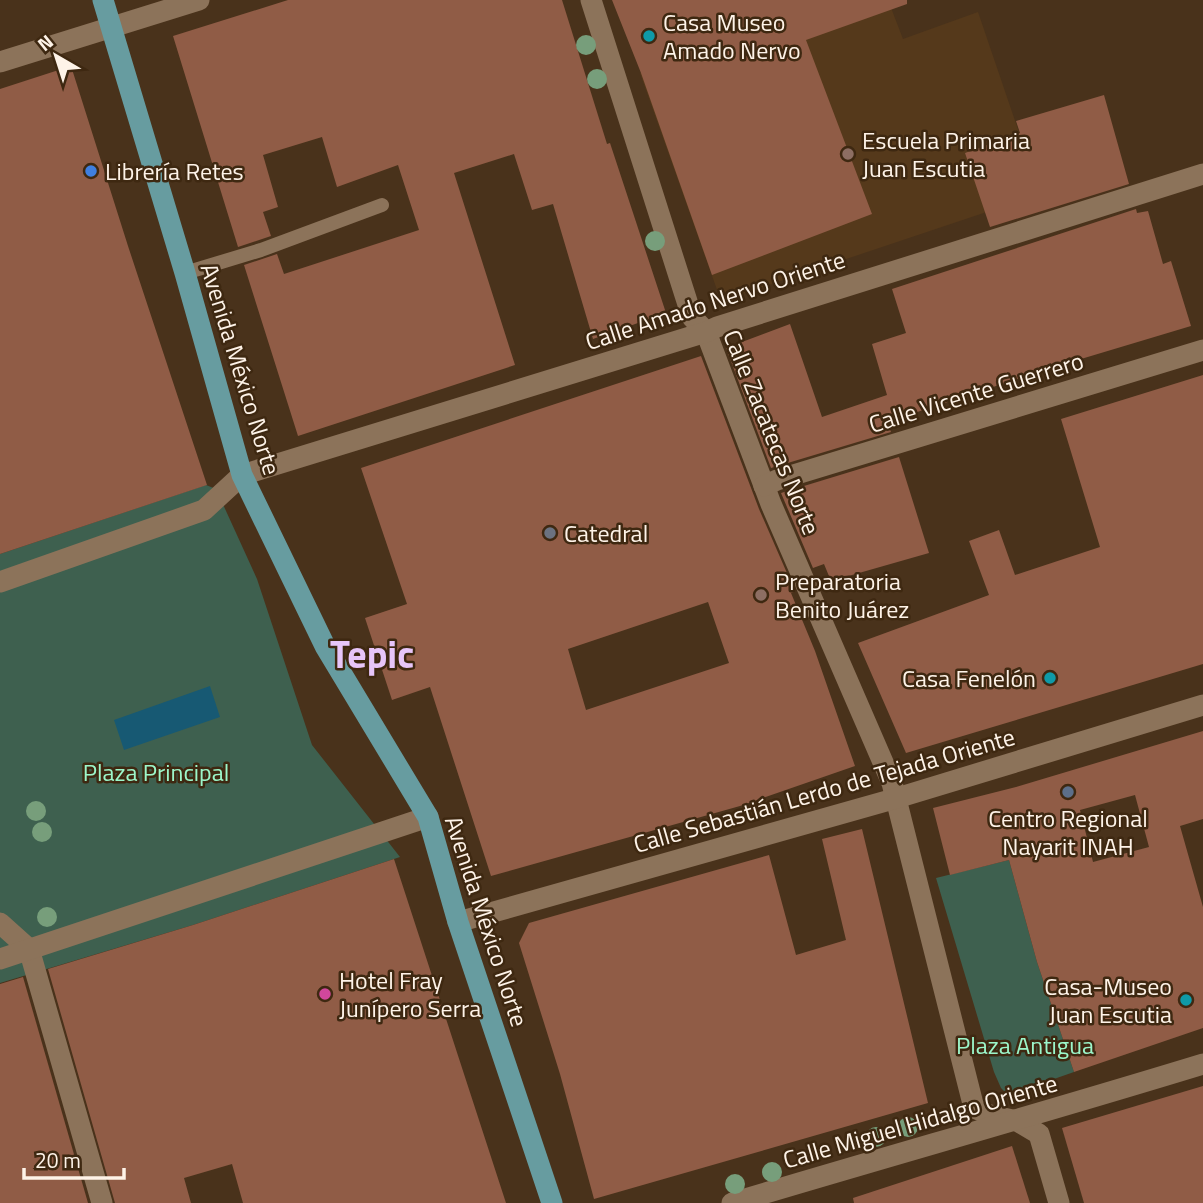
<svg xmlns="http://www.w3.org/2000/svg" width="1203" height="1203" viewBox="0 0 1203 1203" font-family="'Titillium Web',sans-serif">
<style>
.built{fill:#55391b}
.green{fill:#3e604f}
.water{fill:#175973}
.building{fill:#905c46;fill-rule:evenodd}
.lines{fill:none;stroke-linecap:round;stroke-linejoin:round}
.lane{stroke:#8c735a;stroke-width:14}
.street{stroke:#8c735a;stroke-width:21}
.primary{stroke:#679ca0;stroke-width:21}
.tree{fill:#779e7b}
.culture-dot{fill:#0f9aa8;stroke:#3e2811;stroke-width:2.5}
.education-dot{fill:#8d6e63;stroke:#3e2811;stroke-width:2.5}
.shop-dot{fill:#3f7fe0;stroke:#3e2811;stroke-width:2.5}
.worship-dot{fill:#6b7280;stroke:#3e2811;stroke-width:2.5}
.service-dot{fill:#5c6f8a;stroke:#3e2811;stroke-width:2.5}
.hotel-dot{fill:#d1479c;stroke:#3e2811;stroke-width:2.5}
.labels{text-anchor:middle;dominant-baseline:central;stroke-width:5;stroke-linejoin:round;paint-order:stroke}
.poi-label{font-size:24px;fill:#fef3e8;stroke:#3e2811;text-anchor:start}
.street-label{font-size:24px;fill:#fef3e8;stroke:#3e2811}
.park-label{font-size:24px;fill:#9cf6ca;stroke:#3e2811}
.town-label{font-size:38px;font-weight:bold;fill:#e7c5f9;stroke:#3e2811}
</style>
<rect width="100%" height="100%" fill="#49321b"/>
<path class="built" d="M888 0 903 39 978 12 1040 194 721 301 640 73 809 13Z"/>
<g class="green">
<path d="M206 485 216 489 257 579 312 745 400 857 193 925 0 983V554Z"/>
<path d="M1009 860 1037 962 1074 1072 1008 1095 1001 1088 994 1072 936 878Z"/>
</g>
<path class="water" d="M210 686 220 717 124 750 114 720Z"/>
<g class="building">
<path d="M288 0H562L607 144 610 143 666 313 593 339 553 204 532 210 514 154 454 173 515 365 298 436 244 265 277 254 284 274 419 230 398 165 337 187 322 137 263 155 278 207 263 212 271 236 238 247 173 36Z"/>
<path d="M612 0H907V4L806 40 872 214 712 275 641 73Z"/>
<path d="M71 66 128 246 207 485 0 554V89Z"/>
<path d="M1104 95 1129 184 990 227 965 153 1020 133 1016 121Z"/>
<path d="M1136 209 1137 213 1148 211 1163 264 1171 261 1191 326 1051 368 887 422 891 432 771 468 726 348 790 324 822 417 887 395 872 344 906 333 892 289Z"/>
<path d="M701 356 759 509 790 580 794 592 791 593 815 651 855 766 740 806 491 876 430 687 392 700 365 618 407 604 361 468ZM708 602 729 663 586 710 568 649Z"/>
<path d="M1203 375V664L906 753 858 643 989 595 969 541 999 530 1015 575 1100 547 1061 419Z"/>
<path d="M899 457 929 553 831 581 824 564 813 568 781 493Z"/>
<path d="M1203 731V819L1180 826 1203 907V1028L1074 1072 1037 962 1009 860 950 875 933 808 1016 787ZM1135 795 1149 847 1093 862 1080 810Z"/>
<path d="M862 829 928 1103 594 1199 560 1074 519 943 529 923 769 855 796 955 846 940 822 839Z"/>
<path d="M394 859 506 1203H243L232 1164 184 1178 191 1203H115L48 969 193 925Z"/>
<path d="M23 977 88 1203H0V984Z"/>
<path d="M1203 1086V1203H1084L1062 1128Z"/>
<path d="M1012 1146 1030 1203H854L853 1198Z"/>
</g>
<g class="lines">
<path class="lane" d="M185 273 261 250 382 205"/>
<g class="street">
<path d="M591 0 692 317 706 332 771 504 892 783 974 1108 990 1115 1017 1121 1039 1134 1059 1203"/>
<path d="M0 62 199 0"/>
<path d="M764 486 777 480 1203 350"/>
<path d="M0 582 204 510 242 475 706 332 717 327 1203 174"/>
<path d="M458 922 897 798 1203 705"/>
<path d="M0 923 29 949 102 1203"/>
<path d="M0 959 428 817"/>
<path d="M732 1203C889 1156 1046 1112 1203 1064"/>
</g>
<path class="primary" d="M103 0 185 273 242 475 325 646 428 817 458 922 552 1203"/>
</g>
<g class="tree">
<circle cx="586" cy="45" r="10"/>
<circle cx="597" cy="79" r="10"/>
<circle cx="655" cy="241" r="10"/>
<circle cx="36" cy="811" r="10"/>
<circle cx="42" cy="832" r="10"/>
<circle cx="47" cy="917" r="10"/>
<circle cx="908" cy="1127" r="10"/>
<circle cx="876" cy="1137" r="10"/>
<circle cx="772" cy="1172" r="10"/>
<circle cx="735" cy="1184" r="10"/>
</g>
<g class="culture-dot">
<circle cx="649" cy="36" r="7"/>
<circle cx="1050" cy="678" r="7"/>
<circle cx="1186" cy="1000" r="7"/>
</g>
<g class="education-dot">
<circle cx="848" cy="154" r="7"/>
<circle cx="761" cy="595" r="7"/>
</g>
<circle class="shop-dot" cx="91" cy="171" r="7"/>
<circle class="worship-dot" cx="550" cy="533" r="7"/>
<circle class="service-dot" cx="1068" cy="792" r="7"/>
<circle class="hotel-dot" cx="325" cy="994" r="7"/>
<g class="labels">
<g class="poi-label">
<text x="663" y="22">Casa Museo<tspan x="663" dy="28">Amado Nervo</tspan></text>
<text x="862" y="140">Escuela Primaria<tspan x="862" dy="28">Juan Escutia</tspan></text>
<text x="105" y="171">Librería Retes</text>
<text x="564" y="533">Catedral</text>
<text x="775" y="581">Preparatoria<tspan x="775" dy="28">Benito Juárez</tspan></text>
<text x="1036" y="678" text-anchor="end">Casa Fenelón</text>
<text x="1068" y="818" text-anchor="middle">Centro Regional<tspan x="1068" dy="28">Nayarit INAH</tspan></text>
<text x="339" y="980">Hotel Fray<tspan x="339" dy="28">Junípero Serra</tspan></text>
<text x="1172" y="986" text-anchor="end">Casa-Museo<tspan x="1172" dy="28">Juan Escutia</tspan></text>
</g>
<g class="street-label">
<text transform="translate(715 300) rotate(-18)">Calle Amado Nervo Oriente</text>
<text transform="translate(241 369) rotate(73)">Avenida México Norte</text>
<text transform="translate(976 392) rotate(-17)">Calle Vicente Guerrero</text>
<text transform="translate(772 432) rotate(68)">Calle Zacatecas Norte</text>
<text transform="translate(824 790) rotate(-16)">Calle Sebastián Lerdo de Tejada Oriente</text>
<text transform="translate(487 921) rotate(72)">Avenida México Norte</text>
<text transform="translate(920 1121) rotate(-16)">Calle Miguel Hidalgo Oriente</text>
</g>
<g class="park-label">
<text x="156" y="772">Plaza Principal</text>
<text x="1025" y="1045">Plaza Antigua</text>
</g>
<g class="town-label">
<text x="372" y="654">Tepic</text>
</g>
</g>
<g transform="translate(56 56) rotate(321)" stroke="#3e2811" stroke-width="5" paint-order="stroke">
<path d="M0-5L12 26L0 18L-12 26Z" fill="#fef3e8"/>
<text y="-10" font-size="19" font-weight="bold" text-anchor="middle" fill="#fef3e8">N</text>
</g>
<path d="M24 1168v10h100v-10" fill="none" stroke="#fef3e8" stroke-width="3.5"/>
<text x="35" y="1168" font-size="21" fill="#fef3e8" stroke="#3e2811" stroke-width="5" paint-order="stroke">20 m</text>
</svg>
